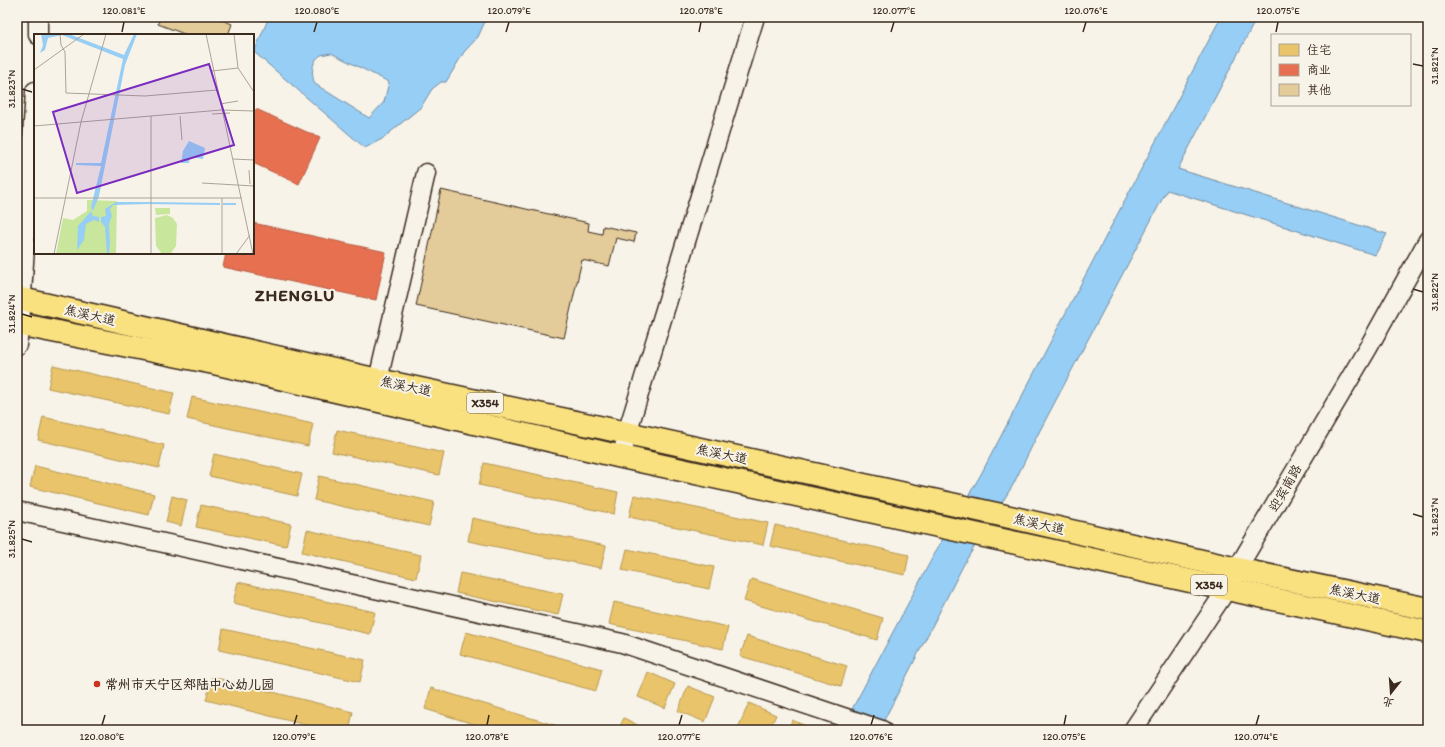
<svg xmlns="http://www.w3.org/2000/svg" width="1445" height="747" viewBox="0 0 1445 747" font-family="Itim,'LXGW WenKai TC',sans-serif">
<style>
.water{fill:#97cef6;stroke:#728ca0;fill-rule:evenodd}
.homes{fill:#e9c46a;stroke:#b59653}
.shops{fill:#e76f51;stroke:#b35a42}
.building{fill:#e4cb9a;stroke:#3b2a1e}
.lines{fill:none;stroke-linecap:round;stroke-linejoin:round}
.minor-casing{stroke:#3b2a1e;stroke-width:21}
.major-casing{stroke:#3b2a1e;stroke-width:25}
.minor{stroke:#f7f3e8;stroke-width:18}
.major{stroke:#fae180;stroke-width:22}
.ticks{fill:none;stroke:#3b2a1e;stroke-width:1.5}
.poi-dot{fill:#c8321e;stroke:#f7f3e8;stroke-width:1.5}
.labels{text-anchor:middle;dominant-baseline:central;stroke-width:4;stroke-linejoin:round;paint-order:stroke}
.shield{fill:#f7f3e8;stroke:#73665b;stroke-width:1}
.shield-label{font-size:12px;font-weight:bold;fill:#3b2a1e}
.street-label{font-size:13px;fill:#3b2a1e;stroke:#f7f3e8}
.poi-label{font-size:13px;font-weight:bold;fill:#3b2a1e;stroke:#f7f3e8;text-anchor:start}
.district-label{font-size:17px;font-weight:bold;letter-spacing:1px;fill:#3b2a1e;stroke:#f7f3e8}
.inset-river{fill:none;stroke:#97cef6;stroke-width:2}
.inset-road{fill:none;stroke:#aca397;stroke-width:1}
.view{fill:#7b2cbf;fill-opacity:0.15;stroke:#7b2cbf;stroke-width:2}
.inset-edge{fill:none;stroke:#3b2a1e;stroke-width:2}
.neatline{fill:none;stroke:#3b2a1e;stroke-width:1.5}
.ticks-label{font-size:10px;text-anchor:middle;fill:#3b2a1e}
</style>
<rect width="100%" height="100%" fill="#f7f3e8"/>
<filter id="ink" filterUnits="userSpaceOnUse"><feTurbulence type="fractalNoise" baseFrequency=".025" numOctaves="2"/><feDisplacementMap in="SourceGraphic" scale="8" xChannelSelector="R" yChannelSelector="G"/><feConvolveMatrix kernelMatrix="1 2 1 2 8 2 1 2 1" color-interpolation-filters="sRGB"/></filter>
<g filter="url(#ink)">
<g class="water">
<path d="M269 17H487L478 37 464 52 446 82H441L432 89 421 107 382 139 365 148 254 52ZM331 53 389 82 384 102 369 118 315 84C311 75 311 61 321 55 324 54 328 54 331 53Z"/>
<path d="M1221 17H1257L1178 169 1387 234 1375 255 1167 190 1037 436 1013 485 965 562 879 730H841L938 547 980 476Z"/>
</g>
<g class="homes">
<path d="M53 365 174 393 169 414 48 388Z"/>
<path d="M192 397 313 424 308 446 187 419Z"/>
<path d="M43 417 164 445 159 468 38 440Z"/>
<path d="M337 430 444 453 439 475 332 452Z"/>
<path d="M214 454 302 474 297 496 209 476Z"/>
<path d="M484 463 618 492 614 514 479 485Z"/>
<path d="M35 466 154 494 149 515 30 487Z"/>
<path d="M319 476 434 502 429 526 314 500Z"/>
<path d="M634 495 768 523 763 545 629 517Z"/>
<path d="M172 496 187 500 181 526 166 522Z"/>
<path d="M201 505 291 524 286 546 196 527Z"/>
<path d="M472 518 606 546 601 568 468 541Z"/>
<path d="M775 525 909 555 905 575 770 546Z"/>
<path d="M307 530 421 555 416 578 302 552Z"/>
<path d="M627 549 714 567 709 589 622 570Z"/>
<path d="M460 573 563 594 558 615 456 593Z"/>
<path d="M751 579 883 618 877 640 744 601Z"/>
<path d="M238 582 375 612 370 634 233 603Z"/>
<path d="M614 602 728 627 723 649 609 624Z"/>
<path d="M223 629 365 660 360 682 219 650Z"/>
<path d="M466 632 602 669 596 691 460 654Z"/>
<path d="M747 636 847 666 841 686 740 656Z"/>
<path d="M648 672 675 684 665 708 638 697Z"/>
<path d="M212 677 353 712 349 730H326L206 700Z"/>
<path d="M688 686 715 697 705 722 678 711Z"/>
<path d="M431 688 571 730H493L425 709Z"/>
<path d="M749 703 776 715 769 730H743L738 728Z"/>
<path d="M624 718 647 730H618Z"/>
<path d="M792 720 815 730H788Z"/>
</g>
<g class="shops">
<path d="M256 109 320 138 299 184 253 163V115Z"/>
<path d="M253 223 386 252 376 300 223 267 226 253H253Z"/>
</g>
<g class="building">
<path d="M160 17H215L232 24 228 35H187L158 24Z"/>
<path d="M441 190 589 223 588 231 602 234 603 226 636 233 634 242 616 238 609 266 582 260 564 338 416 306Z"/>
</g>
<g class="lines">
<g class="minor-casing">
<g id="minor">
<path d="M38 35V17"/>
<path d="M17 345 20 325 35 91"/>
<path d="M378 380 426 173"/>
<path d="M622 457 627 433 755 17"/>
<path d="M17 511 622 643 882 730"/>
<path d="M1133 730 1227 589 1237 569 1368 348 1428 240"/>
</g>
</g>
<g class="major-casing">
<g id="major">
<path d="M17 298 378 380 627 433 1001 515 1237 569 1428 609"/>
<path d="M17 324 214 363 622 457 1227 589 1428 632"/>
</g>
</g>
<use href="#minor" class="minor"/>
<use href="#major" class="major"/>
</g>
</g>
<path class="ticks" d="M122 32 124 22M314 32 317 22M506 32 509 22M699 32 701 22M891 32 894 22M1083 32 1086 22M1276 32 1278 22M1413 64 1423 66M22 89 32 92M1413 289 1423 292M22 314 32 317M1413 514 1423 517M22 539 32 542M102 725 105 715M294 725 297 715M487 725 489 715M679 725 682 715M871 725 874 715M1064 725 1066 715M1256 725 1259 715"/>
<circle class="poi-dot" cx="97" cy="684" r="4"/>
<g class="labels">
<g class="shield">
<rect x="467" y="393" width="36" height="20" rx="3"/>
<rect x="1191" y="575" width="36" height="20" rx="3"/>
</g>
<g class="shield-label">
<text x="485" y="403">X354</text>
<text x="1209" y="585">X354</text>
</g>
<g class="street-label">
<text transform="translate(90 315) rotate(13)">焦溪大道</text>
<text transform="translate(406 386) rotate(12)">焦溪大道</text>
<text transform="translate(722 454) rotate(12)">焦溪大道</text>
<text transform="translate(1285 488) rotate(-60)">迎宾南路</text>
<text transform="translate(1039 524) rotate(13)">焦溪大道</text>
<text transform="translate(1355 594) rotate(12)">焦溪大道</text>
</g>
<g class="poi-label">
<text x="105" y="684">常州市天宁区郑陆中心幼儿园</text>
</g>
<g class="district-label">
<text x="295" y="295">ZHENGLU</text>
</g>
</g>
<g transform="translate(34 34)">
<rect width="220" height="220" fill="#f7f3e8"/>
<path d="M53 166 83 167 82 220H22L29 184 39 186 53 177ZM121 174H136V180L122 181ZM133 181 139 184 143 190 142 212 137 219 128 220 122 212 121 184Z" fill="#c9e69d"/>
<path d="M7 0H35L90 21 100 0H103L91 31 65 162 59 177 57 173 67 132 42 131V129H67L89 25 28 1 14 4 11 16 6 19 9 11ZM155 107 171 114 169 125 156 123 155 129H147L149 117ZM114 168 115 170 79 171 76 175 78 182 75 190 76 210 75 220H73L71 193 67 188V183L72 182 71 175 82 168ZM57 177 59 182 65 183V188L60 186 52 190 50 206 43 216 44 192Z" fill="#97cef6"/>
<path class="inset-river" d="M113 169 186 170M189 170H202"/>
<path class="inset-road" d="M26 0 27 11 31 18 32 59 111 62 183 56M172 0 219 220M200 0 204 34 220 58M0 36 50 0M178 37 204 34M186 70 204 67M178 80 196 79M117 82V220M146 82 148 106M0 92 187 76 220 77M199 125 220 126M215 136 216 150M168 149 220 152M0 164H208M188 164V220M20 220 47 88 72 0M202 220 216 201"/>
<path class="view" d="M175 30 200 111 43 159 19 78Z"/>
<rect width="220" height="220" class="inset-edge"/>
</g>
<rect width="1445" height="747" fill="none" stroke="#f7f3e8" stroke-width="44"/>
<rect x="1271" y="34" width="140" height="72" fill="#f7f3e8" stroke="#aca397"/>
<rect x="1279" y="44" width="20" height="12" fill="#e9c46a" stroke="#aca397"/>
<text x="1307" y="54" font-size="12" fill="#3b2a1e">住宅</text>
<rect x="1279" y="64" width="20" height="12" fill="#e76f51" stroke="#aca397"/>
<text x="1307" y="74" font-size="12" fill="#3b2a1e">商业</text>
<rect x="1279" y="84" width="20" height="12" fill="#e4cb9a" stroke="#aca397"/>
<text x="1307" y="94" font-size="12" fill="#3b2a1e">其他</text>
<g transform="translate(1391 693) rotate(197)" stroke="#f7f3e8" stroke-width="3" paint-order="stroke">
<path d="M0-3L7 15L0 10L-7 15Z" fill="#3b2a1e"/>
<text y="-6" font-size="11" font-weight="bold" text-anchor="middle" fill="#3b2a1e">北</text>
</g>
<rect x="22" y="22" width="1401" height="703" class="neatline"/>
<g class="ticks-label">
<text x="124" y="14">120.081°E</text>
<text x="317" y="14">120.080°E</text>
<text x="509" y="14">120.079°E</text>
<text x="701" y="14">120.078°E</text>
<text x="894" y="14">120.077°E</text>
<text x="1086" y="14">120.076°E</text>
<text x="1278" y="14">120.075°E</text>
<text transform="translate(1434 66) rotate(-90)" y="4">31.821°N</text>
<text transform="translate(11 89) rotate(-90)" y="4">31.823°N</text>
<text transform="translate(1434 292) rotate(-90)" y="4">31.822°N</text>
<text transform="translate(11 314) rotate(-90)" y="4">31.824°N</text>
<text transform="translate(1434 517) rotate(-90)" y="4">31.823°N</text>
<text transform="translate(11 539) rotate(-90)" y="4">31.825°N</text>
<text x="102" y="740">120.080°E</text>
<text x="294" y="740">120.079°E</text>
<text x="487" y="740">120.078°E</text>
<text x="679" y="740">120.077°E</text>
<text x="871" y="740">120.076°E</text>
<text x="1064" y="740">120.075°E</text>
<text x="1256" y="740">120.074°E</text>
</g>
</svg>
